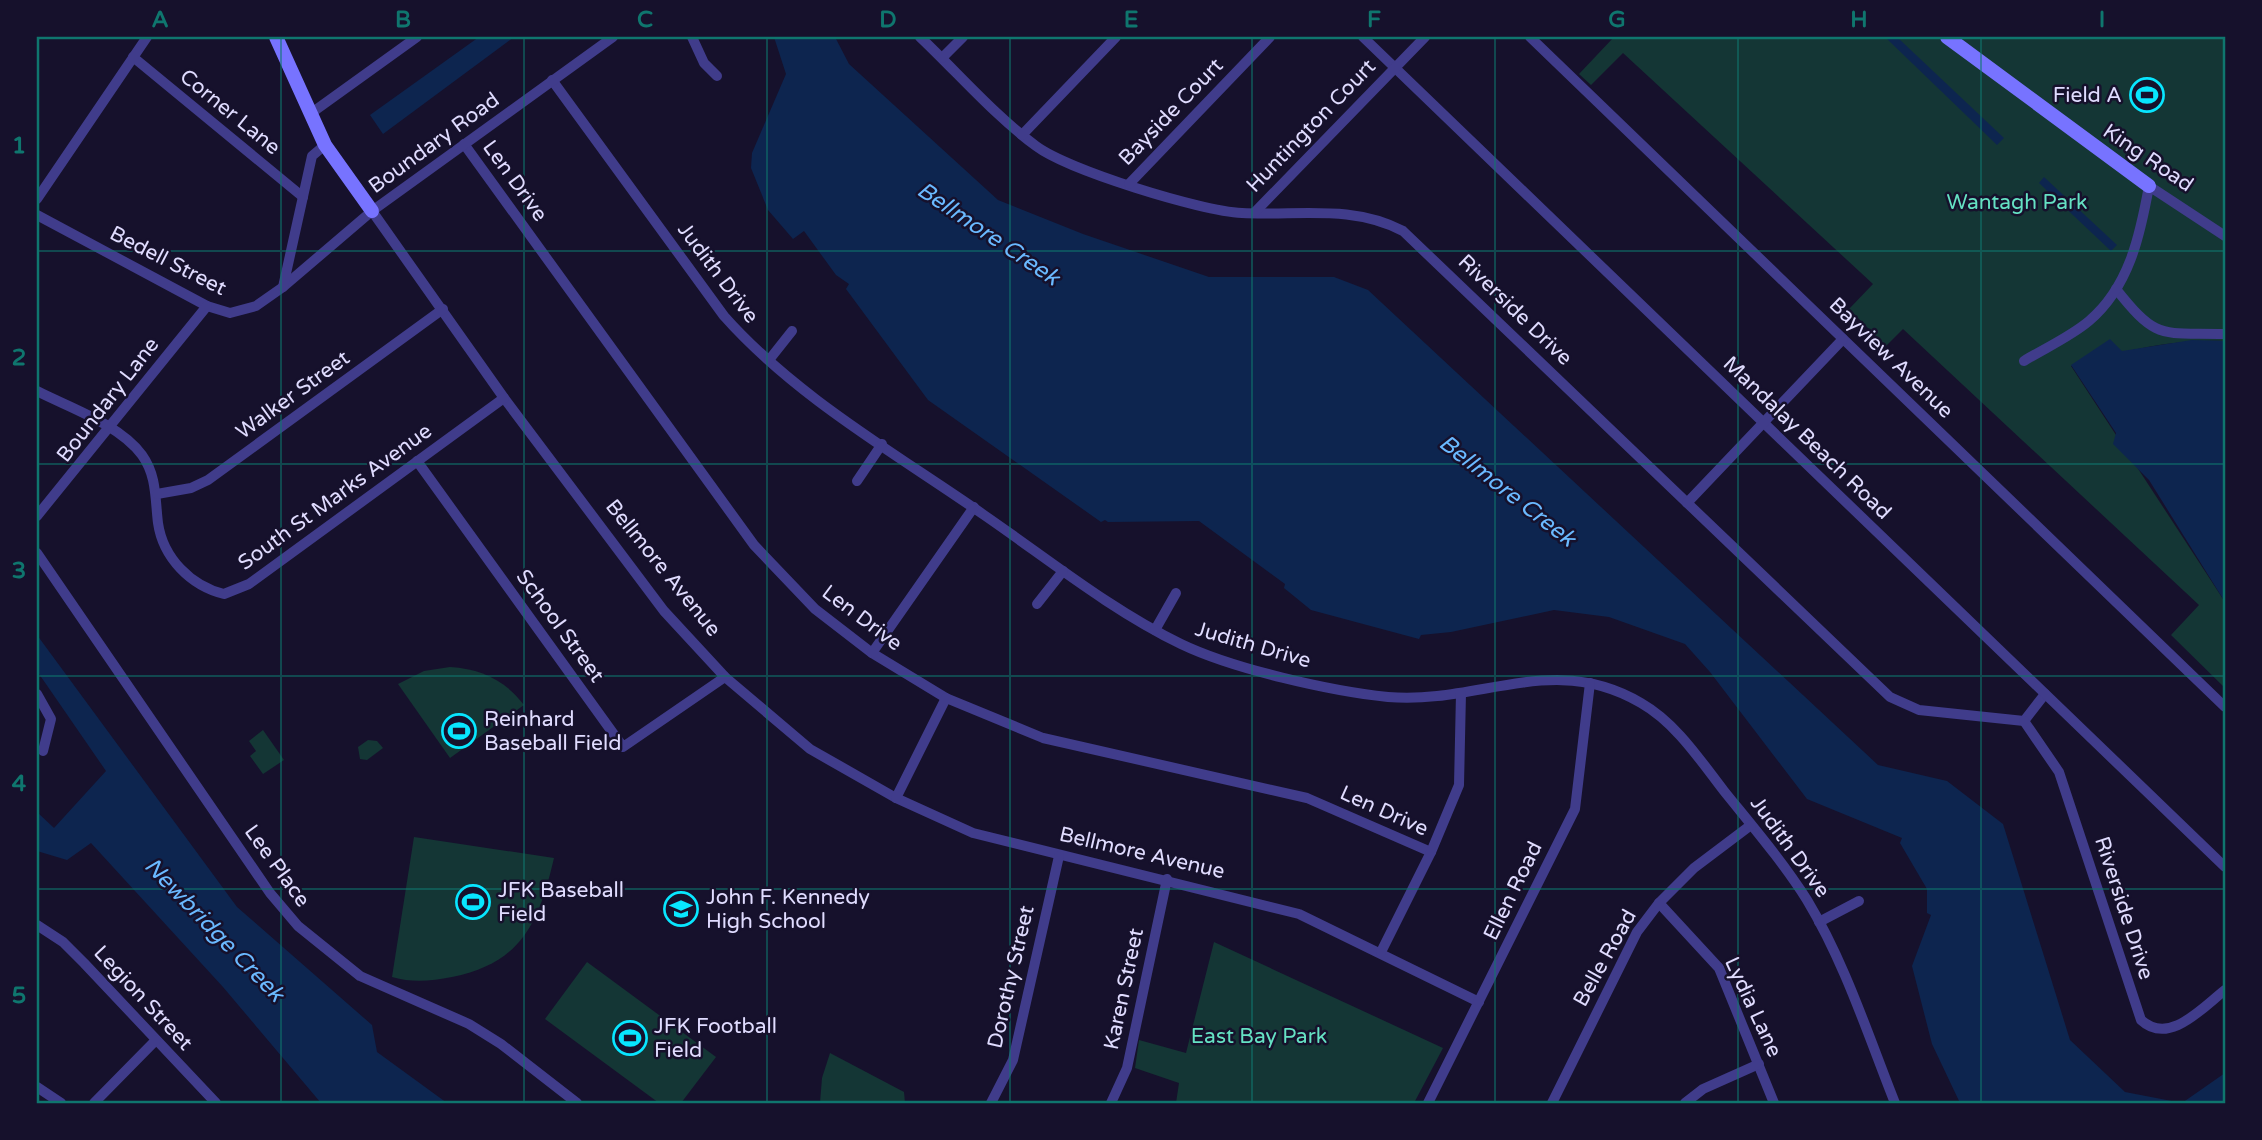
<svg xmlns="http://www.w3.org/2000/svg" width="2262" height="1140" viewBox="0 0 2262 1140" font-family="'Varela Round',sans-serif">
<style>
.green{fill:#143635}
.water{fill:#0d254f}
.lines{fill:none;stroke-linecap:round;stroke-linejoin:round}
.street{stroke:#403c8b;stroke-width:10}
.secondary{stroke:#7773ff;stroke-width:14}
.grid{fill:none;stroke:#0f766e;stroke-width:2;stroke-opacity:0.55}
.labels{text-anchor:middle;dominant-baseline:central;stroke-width:5;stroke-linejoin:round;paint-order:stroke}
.poi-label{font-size:21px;fill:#e0dcff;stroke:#16112c;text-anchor:start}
.street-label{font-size:21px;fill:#e0dcff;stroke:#16112c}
.park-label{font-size:21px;fill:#65e1c3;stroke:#16112c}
.water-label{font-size:23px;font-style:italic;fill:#6ab9ff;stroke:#16112c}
.neatline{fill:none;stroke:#0f766e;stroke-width:2.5}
.grid-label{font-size:23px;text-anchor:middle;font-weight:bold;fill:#0f766e}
</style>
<rect width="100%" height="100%" fill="#16112c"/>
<g class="green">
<path d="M1614 37H2225V341C2171 339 2123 351 2071 366L2225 602V688L2171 635 2199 605 1903 329 1886 346 1849 309 1873 284 1623 53 1591 85 1579 74Z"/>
<path d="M450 667C481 669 505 680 524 705L450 758 398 684 424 671Z"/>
<path d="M263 730 284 760 263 774 250 756 256 751 249 741Z"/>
<path d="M368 740 377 741 383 748 367 760 360 759 358 747Z"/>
<path d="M414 837 554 858C539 922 522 963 452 977 431 981 413 983 392 977Z"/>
<path d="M1214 942 1443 1048 1414 1103H1176L1179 1083 1135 1068 1139 1040 1186 1053Z"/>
<path d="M587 962 716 1057 681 1103H659L545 1019Z"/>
<path d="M830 1053 904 1092 905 1103H820L822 1078Z"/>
</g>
<g class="water">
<path d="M479 37H514L383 134 370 115Z"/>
<path d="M774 37H835L849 64 998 200 1083 234 1209 277H1334L1368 290 1878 765 1947 781 2003 824 2070 1040 2125 1092 2182 1103 2225 1073V1103H1960L1932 1044 1912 966 1931 915 1927 913V889L1900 843 1902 838 1807 799 1710 672 1685 644 1609 617 1554 610 1451 632 1421 635 1419 639 1311 610 1284 588 1285 584 1199 521 1108 522 1105 520 1101 522 928 400 846 289 849 284 836 275 804 231 793 239 768 210 751 168 752 153 786 74Z"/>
<path d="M1885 37H1897L2004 138 1997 145Z"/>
<path d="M2044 177 2117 245 2111 251 2039 183Z"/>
<path d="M2110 339 2122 351 2192 340 2225 341V602L2149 480 2113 444 2116 433 2071 365Z"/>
<path d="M37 635 237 907 372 1025 377 1052 447 1103H321L223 987 91 843 67 860 37 851V812L54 828 106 771 37 671Z"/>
</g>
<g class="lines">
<g class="street">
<path d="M692 37 704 63 717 76"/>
<path d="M920 37C958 73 994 115 1036 146 1068 170 1200 211 1242 213 1297 216 1352 204 1403 231L1890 697 1919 710 2024 721 2045 694"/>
<path d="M1363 37 2225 867"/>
<path d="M1530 37 2225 707"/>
<path d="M133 57 303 197"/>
<path d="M942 58 963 37"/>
<path d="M552 80 724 316C796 397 895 453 984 515 1048 559 1111 610 1181 644 1233 669 1330 691 1388 697 1478 705 1554 651 1641 703 1676 723 1700 760 1724 791 1753 827 1783 862 1807 900 1845 963 1868 1035 1895 1103"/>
<path d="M310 114 417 37"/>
<path d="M1022 135 1116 37"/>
<path d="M464 144 754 545 815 609 872 653 946 698 1043 738 1307 798 1431 852"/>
<path d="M1129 184 1270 37"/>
<path d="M37 199 147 37"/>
<path d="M372 211 504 398 664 611 725 677 810 749 896 798 973 833 1299 914 1479 1002"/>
<path d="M1255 212 1425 37"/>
<path d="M37 215 207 306 230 313 256 306 283 287 372 211 613 37"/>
<path d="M283 287 312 156 325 145"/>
<path d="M2116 289C2158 342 2161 332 2225 334"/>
<path d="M769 360 792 331"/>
<path d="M2024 361C2045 348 2070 337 2089 321 2129 287 2140 236 2149 186L2225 236"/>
<path d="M37 391C70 408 119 424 142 455 157 476 155 499 158 523 163 558 191 586 224 594L249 584 504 398"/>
<path d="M417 461 623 747 725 677"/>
<path d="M857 481 882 444"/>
<path d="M157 494 191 488 208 480 443 309"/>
<path d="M1687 503 1843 339"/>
<path d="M37 516 207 306"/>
<path d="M37 553 270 893 298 926 360 976 469 1024 501 1044 577 1103"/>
<path d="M1037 604 1063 571"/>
<path d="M1155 630 1176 593"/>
<path d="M872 653 974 507"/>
<path d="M37 694 51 719 43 751"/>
<path d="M2024 721 2059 772 2141 1020C2169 1046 2202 1008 2225 990"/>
<path d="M896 798 946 698"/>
<path d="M1659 903 1719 968 1774 1103"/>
<path d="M1819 922 1859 901"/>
<path d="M37 925 63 942 84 963 216 1103"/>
<path d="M1381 952 1431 852 1459 785 1461 693"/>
<path d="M37 1087 61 1103"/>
<path d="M94 1103 156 1040"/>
<path d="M991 1103 1013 1060 1059 856"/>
<path d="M1111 1103 1127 1068 1167 879"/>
<path d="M1428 1103 1575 809 1590 683"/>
<path d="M1552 1103 1637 932 1659 903 1694 868 1751 825"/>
<path d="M1685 1103 1703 1089 1759 1064"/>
</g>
<g class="secondary">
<path d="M276 37 325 145 372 211"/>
<path d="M1947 37 2149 186"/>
</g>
</g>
<path class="grid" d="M281 37V1103M524 37V1103M767 37V1103M1010 37V1103M1252 37V1103M1495 37V1103M1738 37V1103M1981 37V1103M37 251H2225M37 464H2225M37 676H2225M37 889H2225"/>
<defs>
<g id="stadium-ring" transform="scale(1.75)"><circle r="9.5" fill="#16112c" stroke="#08e6ff" stroke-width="1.5"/><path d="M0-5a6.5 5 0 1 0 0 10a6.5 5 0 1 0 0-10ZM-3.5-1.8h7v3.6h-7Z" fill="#08e6ff"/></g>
<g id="school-ring" transform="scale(1.75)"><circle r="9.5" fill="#16112c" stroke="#08e6ff" stroke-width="1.5"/><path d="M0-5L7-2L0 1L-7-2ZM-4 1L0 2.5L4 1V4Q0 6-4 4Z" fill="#08e6ff"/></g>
</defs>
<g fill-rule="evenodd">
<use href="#stadium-ring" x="2147" y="95"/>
<use href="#stadium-ring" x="459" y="731"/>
<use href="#stadium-ring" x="473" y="902"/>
<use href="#school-ring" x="681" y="909"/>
<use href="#stadium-ring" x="630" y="1038"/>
</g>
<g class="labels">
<g class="poi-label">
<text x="2122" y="95" text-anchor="end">Field A</text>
<text x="484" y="719">Reinhard<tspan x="484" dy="24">Baseball Field</tspan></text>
<text x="498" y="890">JFK Baseball<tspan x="498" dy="24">Field</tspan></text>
<text x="706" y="897">John F. Kennedy<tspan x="706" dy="24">High School</tspan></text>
<text x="654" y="1026">JFK Football<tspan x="654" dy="24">Field</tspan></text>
</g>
<g class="street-label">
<text transform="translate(230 112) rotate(39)">Corner Lane</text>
<text transform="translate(1171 112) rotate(-46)">Bayside Court</text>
<text transform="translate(1311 126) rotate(-46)">Huntington Court</text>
<text transform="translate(434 143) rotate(-36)">Boundary Road</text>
<text transform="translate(2148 158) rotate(34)">King Road</text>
<text transform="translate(515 181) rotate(54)">Len Drive</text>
<text transform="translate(168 261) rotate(27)">Bedell Street</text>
<text transform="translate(718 273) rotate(53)">Judith Drive</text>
<text transform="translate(1515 310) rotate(44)">Riverside Drive</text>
<text transform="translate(1891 358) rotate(44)">Bayview Avenue</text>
<text transform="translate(293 395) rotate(-36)">Walker Street</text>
<text transform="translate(108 400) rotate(-52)">Boundary Lane</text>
<text transform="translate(1807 438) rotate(44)">Mandalay Beach Road</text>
<text transform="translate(335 497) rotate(-36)">South St Marks Avenue</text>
<text transform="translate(663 568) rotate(51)">Bellmore Avenue</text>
<text transform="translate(862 618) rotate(37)">Len Drive</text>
<text transform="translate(560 626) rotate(54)">School Street</text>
<text transform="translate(1253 645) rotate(16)">Judith Drive</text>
<text transform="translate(1384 811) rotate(24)">Len Drive</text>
<text transform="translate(1790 847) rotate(54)">Judith Drive</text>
<text transform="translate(1142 853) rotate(13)">Bellmore Avenue</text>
<text transform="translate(277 866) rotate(54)">Lee Place</text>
<text transform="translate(1513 891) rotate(-64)">Ellen Road</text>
<text transform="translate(2124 908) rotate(72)">Riverside Drive</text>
<text transform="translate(1605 958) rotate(-61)">Belle Road</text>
<text transform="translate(1011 977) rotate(-77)">Dorothy Street</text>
<text transform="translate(1124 989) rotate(-78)">Karen Street</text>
<text transform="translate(143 998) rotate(47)">Legion Street</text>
<text transform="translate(1753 1007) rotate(65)">Lydia Lane</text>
</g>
<g class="park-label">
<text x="2017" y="202">Wantagh Park</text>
<text x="1259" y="1036">East Bay Park</text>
</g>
<g class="water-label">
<text transform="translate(988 234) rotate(34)">Bellmore Creek</text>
<text transform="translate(1507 491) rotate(38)">Bellmore Creek</text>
<text transform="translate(214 930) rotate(46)">Newbridge Creek</text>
</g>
</g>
<rect width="2262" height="1140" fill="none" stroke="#16112c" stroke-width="77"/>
<rect x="38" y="38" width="2186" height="1064" class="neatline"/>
<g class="grid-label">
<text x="160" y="27">A</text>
<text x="403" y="27">B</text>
<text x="645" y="27">C</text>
<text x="888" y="27">D</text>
<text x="1131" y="27">E</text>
<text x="1374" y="27">F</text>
<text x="1617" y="27">G</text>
<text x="1859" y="27">H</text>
<text x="2102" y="27">I</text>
<text x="19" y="153">1</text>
<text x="19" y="365">2</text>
<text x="19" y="578">3</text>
<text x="19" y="791">4</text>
<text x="19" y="1003">5</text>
</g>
</svg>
